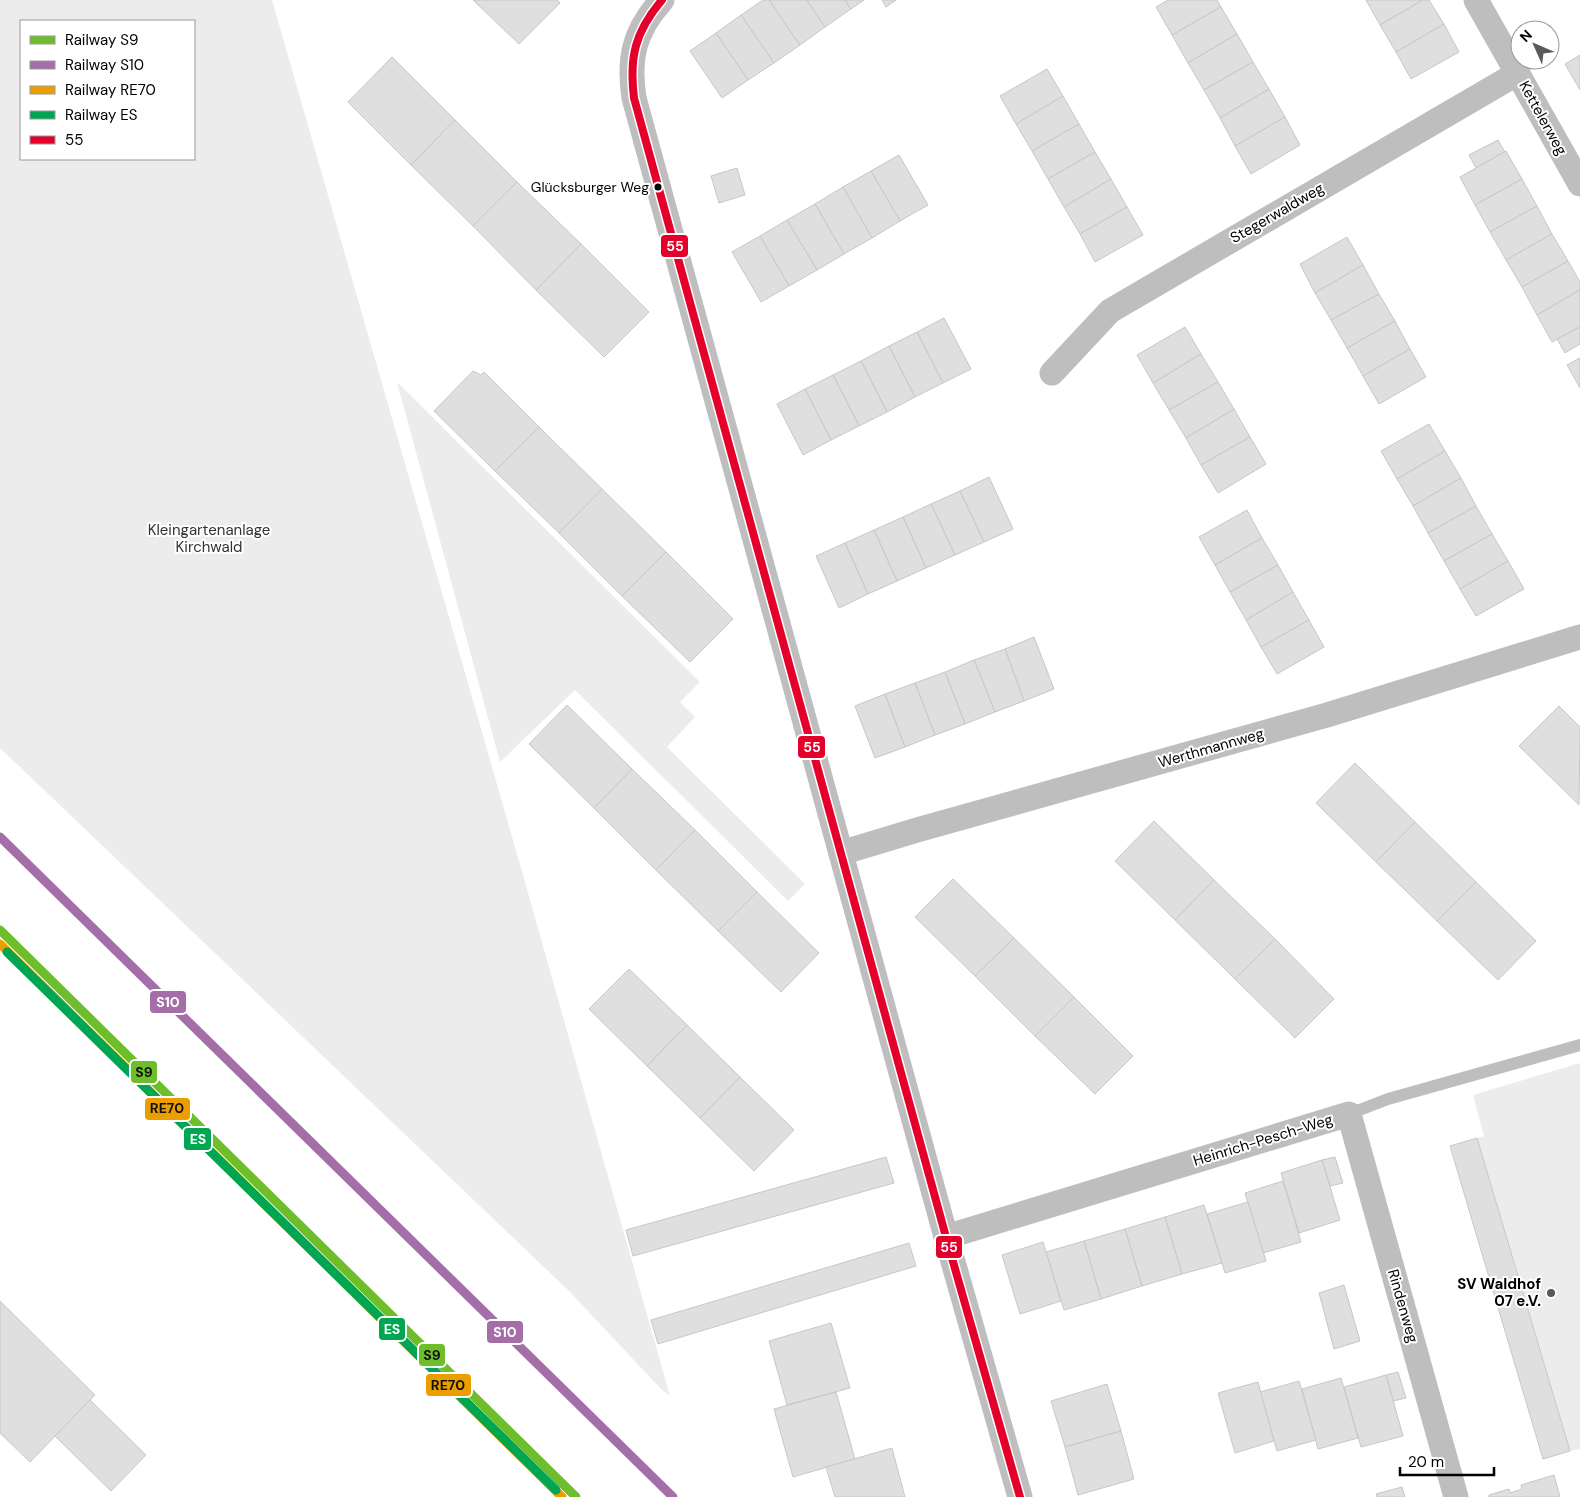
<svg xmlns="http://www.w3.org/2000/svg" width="1580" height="1497" viewBox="0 0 1580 1497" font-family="'DM Sans',sans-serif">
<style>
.green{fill:#ececec;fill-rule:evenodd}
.building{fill:#dfdfdf;stroke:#c7c7c7}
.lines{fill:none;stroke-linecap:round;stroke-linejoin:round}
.service{stroke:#bebebe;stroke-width:12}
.minor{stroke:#bebebe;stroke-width:25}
.bus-1-casing{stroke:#fff;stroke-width:11}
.bus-1{stroke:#e4002b;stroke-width:8}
.rail-1-casing{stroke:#fff;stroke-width:12}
.rail-2-casing{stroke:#fff;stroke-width:12}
.rail-3-casing{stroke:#fff;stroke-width:12}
.rail-4-casing{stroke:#fff;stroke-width:12}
.rail-1{stroke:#6dbe2a;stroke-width:9}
.rail-2{stroke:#a46fa9;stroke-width:9}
.rail-3{stroke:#eb9e00;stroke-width:9}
.rail-4{stroke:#00a651;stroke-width:9}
.bus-dot{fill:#000;stroke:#fff;stroke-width:2}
.poi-dot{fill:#595959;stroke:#fff;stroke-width:2}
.labels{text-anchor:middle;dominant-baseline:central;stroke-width:4;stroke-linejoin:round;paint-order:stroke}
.bus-label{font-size:14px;fill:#000;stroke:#fff;text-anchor:end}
.street-label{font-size:15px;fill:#000;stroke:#fff}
.park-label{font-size:15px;fill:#333;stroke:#fff}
.poi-label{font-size:15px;font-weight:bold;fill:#000;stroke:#fff;text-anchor:end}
.line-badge{stroke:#fff;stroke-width:2}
.badge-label{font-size:14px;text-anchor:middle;font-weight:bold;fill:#fff}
.pale-badge-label{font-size:14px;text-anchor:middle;font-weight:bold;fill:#111}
</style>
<rect width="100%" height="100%" fill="#fff"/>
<g class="green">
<path d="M0 0H272L521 868 670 1396 661 1389 569 1291 0 748ZM194 21V159H21V21Z"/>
<path d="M397 382 700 682 680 702 695 717 667 747 805 884 788 901 575 690 500 762Z"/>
<path d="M1580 1063V1449L1570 1451 1477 1138 1484 1136 1473 1095Z"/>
</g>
<g class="building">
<path d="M473 0H557L560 3 519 44Z"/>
<path d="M763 0H769L800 45 774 63 741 15Z"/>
<path d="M769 0H807L825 27 800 45Z"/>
<path d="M807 0H845L851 9 825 27Z"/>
<path d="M845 0H864L851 9Z"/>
<path d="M882 0H896L886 7Z"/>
<path d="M1168 0H1217L1221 7 1172 35 1156 7Z"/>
<path d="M1366 0H1423L1380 25Z"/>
<path d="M1423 0H1429L1444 24 1396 52 1380 25Z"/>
<path d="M1221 7 1237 34 1188 63 1172 35Z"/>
<path d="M741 15 774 63 748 80 716 33Z"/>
<path d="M1444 24 1459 52 1411 79 1396 52Z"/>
<path d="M716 33 748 80 722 98 690 51Z"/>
<path d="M1237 34 1253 62 1204 90 1188 63Z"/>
<path d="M1580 55V90L1565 64Z"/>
<path d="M392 57 455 120 411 165 348 102Z"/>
<path d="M1253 62 1269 89 1220 118 1204 90Z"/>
<path d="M1047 69 1063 96 1016 124 1000 96Z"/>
<path d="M1269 89 1285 117 1235 146 1220 118Z"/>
<path d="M1063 96 1079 124 1032 151 1016 124Z"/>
<path d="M1285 117 1300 145 1251 174 1235 146Z"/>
<path d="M455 120 517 182 473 226 411 165Z"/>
<path d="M1079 124 1095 152 1048 179 1032 151Z"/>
<path d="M1498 140 1505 152 1476 168 1469 155Z"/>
<path d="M1506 151 1522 179 1475 205 1460 177Z"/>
<path d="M1095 152 1111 179 1064 207 1048 179Z"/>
<path d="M899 155 928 205 900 221 871 171Z"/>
<path d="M737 168 745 195 719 203 711 176Z"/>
<path d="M871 171 900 221 872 238 843 187Z"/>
<path d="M1111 179 1127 207 1080 234 1064 207Z"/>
<path d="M1522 179 1537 206 1490 232 1475 205Z"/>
<path d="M517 182 581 244 536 290 473 226Z"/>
<path d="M843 187 872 238 844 254 815 204Z"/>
<path d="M815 204 844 254 817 270 787 220Z"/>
<path d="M1537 206 1552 234 1506 260 1490 232Z"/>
<path d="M1127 207 1143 235 1095 262 1080 234Z"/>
<path d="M787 220 817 270 789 286 760 236Z"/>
<path d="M1552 234 1568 261 1522 287 1506 260Z"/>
<path d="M760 236 789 286 761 302 732 252Z"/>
<path d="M1347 237 1363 265 1315 293 1300 264Z"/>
<path d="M581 244 649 312 604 357 536 290Z"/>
<path d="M1568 261 1580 282V290L1537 315 1522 287Z"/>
<path d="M1363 265 1379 294 1331 320 1315 293Z"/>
<path d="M1580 290V327L1552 342 1537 315Z"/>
<path d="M1379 294 1395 321 1347 348 1331 320Z"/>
<path d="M944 318 971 369 943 383 917 332Z"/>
<path d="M1395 321 1410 349 1363 376 1347 348Z"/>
<path d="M1185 327 1201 354 1153 383 1137 355Z"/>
<path d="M1580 327V344L1565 353 1557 339Z"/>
<path d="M917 332 943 383 915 397 889 346Z"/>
<path d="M889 346 915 397 887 412 861 361Z"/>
<path d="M1410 349 1426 377 1379 404 1363 376Z"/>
<path d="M1201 354 1218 382 1169 410 1153 383Z"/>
<path d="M1580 358V388L1567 365Z"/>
<path d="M861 361 887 412 859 426 833 375Z"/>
<path d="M473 371 481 375 484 372 539 427 495 471 434 411Z"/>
<path d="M833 375 859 426 831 440 805 389Z"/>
<path d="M1218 382 1234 409 1186 438 1169 410Z"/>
<path d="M805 389 831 440 803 455 777 404Z"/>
<path d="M1234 409 1250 437 1201 465 1186 438Z"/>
<path d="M1429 424 1445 451 1397 479 1381 451Z"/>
<path d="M539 427 602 489 559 533 495 471Z"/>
<path d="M1250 437 1266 464 1218 493 1201 465Z"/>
<path d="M1445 451 1461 478 1413 506 1397 479Z"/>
<path d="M989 477 1013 529 984 542 960 491Z"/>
<path d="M1461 478 1476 506 1428 533 1413 506Z"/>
<path d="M602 489 666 552 622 596 559 533Z"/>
<path d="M960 491 984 542 955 555 931 504Z"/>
<path d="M931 504 955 555 926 568 903 517Z"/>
<path d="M1476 506 1492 534 1444 561 1428 533Z"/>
<path d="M1247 510 1262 538 1215 565 1199 537Z"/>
<path d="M903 517 926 568 897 581 874 530Z"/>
<path d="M874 530 897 581 868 594 845 543Z"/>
<path d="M1492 534 1508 561 1460 589 1444 561Z"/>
<path d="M1262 538 1278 565 1230 592 1215 565Z"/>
<path d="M845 543 868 594 839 608 816 556Z"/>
<path d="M666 552 733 619 690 662 622 596Z"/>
<path d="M1508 561 1524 589 1476 616 1460 589Z"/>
<path d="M1278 565 1293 592 1246 620 1230 592Z"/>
<path d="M1293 592 1309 620 1261 647 1246 620Z"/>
<path d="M1309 620 1324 647 1277 674 1261 647Z"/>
<path d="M1034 637 1054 689 1024 701 1005 649Z"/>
<path d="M1005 649 1024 701 995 712 974 660Z"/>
<path d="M974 660 995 712 965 724 945 672Z"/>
<path d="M945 672 965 724 935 735 915 683Z"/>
<path d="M915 683 935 735 905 747 885 694Z"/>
<path d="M885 694 905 747 875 758 855 706Z"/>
<path d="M567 705 632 769 594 808 529 744Z"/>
<path d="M1559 706 1580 727 1579 805 1519 746Z"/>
<path d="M1355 763 1415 822 1376 862 1316 803Z"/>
<path d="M632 769 695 830 656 870 594 808Z"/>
<path d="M1154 821 1214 880 1175 920 1115 861Z"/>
<path d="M1415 822 1476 882 1437 921 1376 862Z"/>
<path d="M695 830 757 892 718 931 656 870Z"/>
<path d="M953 879 1014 938 975 976 915 917Z"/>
<path d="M1214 880 1275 939 1235 979 1175 920Z"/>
<path d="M1476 882 1536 941 1498 980 1437 921Z"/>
<path d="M757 892 819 953 781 992 718 931Z"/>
<path d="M1014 938 1074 997 1035 1036 975 976Z"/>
<path d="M1275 939 1334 999 1295 1038 1235 979Z"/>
<path d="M629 969 687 1025 647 1066 589 1009Z"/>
<path d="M1074 997 1133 1056 1095 1094 1035 1036Z"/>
<path d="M687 1025 740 1077 700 1118 647 1066Z"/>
<path d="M740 1077 794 1130 754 1171 700 1118Z"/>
<path d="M1477 1138 1570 1451 1543 1459 1450 1146Z"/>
<path d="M886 1157 894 1183 633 1256 626 1230Z"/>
<path d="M1335 1157 1343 1183 1330 1186 1322 1160Z"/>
<path d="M1322 1160 1340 1220 1299 1233 1281 1173Z"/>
<path d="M1283 1181 1301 1242 1263 1253 1245 1193Z"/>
<path d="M1248 1202 1266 1261 1225 1273 1207 1214Z"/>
<path d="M1204 1205 1222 1263 1182 1274 1165 1217Z"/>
<path d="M1165 1217 1182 1274 1142 1286 1125 1229Z"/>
<path d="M1125 1229 1142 1286 1101 1299 1084 1241Z"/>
<path d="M1084 1241 1101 1299 1064 1310 1046 1252Z"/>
<path d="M1043 1242 1061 1301 1020 1314 1002 1255Z"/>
<path d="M909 1243 916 1266 658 1344 651 1320Z"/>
<path d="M1344 1285 1360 1341 1334 1349 1319 1293Z"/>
<path d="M0 1301 95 1395 30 1462 0 1433Z"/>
<path d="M831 1323 850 1388 787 1405 769 1341Z"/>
<path d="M1398 1372 1406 1398 1393 1401 1386 1375Z"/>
<path d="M1386 1375 1403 1436 1361 1447 1344 1387Z"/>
<path d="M1341 1378 1358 1438 1318 1449 1302 1389Z"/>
<path d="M1299 1381 1316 1440 1277 1451 1260 1392Z"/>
<path d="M1258 1382 1274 1441 1235 1453 1218 1393Z"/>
<path d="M1107 1384 1121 1431 1065 1447 1051 1401Z"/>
<path d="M836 1392 855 1459 793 1477 774 1409Z"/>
<path d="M90 1400 146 1455 111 1491 55 1436Z"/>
<path d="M1121 1431 1134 1479 1078 1495 1065 1447Z"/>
<path d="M892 1448 905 1497H835L826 1467Z"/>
<path d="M1554 1475 1560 1497H1489V1495L1509 1489 1510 1493 1522 1489 1521 1485Z"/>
<path d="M1402 1487 1405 1497H1377L1376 1494Z"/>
</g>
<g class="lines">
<path class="service" d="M1349 1114 1388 1099 1580 1045"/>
<g class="minor">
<path d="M662 0C634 31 628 58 634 98L946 1237 1020 1497"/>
<path d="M1476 0 1580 184"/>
<path d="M1052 373 1110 311 1518 73"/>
<path d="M841 853 917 830 1327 715 1580 637"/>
<path d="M946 1237 1349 1114 1456 1497"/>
</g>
<g class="bus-1-casing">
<path id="bus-1" d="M662 0C635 32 629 57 634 98L946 1237 1020 1497"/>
</g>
<use href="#bus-1" class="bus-1"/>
<g class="rail-1-casing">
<path id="rail-1" d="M0 930 576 1497"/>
</g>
<g class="rail-2-casing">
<path id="rail-2" d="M0 837 673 1497"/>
</g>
<g class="rail-3-casing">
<path id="rail-3" d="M0 944 562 1497"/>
</g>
<g class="rail-4-casing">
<path id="rail-4" d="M7 952 556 1490"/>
</g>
<use href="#rail-1" class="rail-1"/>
<use href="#rail-2" class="rail-2"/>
<use href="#rail-3" class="rail-3"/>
<use href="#rail-4" class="rail-4"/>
</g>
<circle class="bus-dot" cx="658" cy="187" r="4.5"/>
<circle class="poi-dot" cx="1551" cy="1293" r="5"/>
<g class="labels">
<g class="bus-label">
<text x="649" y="187">Glücksburger Weg</text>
</g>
<g class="street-label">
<text transform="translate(1543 118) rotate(61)">Kettelerweg</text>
<text transform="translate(1277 213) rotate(-30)">Stegerwaldweg</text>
<text transform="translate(1211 748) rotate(-16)">Werthmannweg</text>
<text transform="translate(1263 1140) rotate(-17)">Heinrich-Pesch-Weg</text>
<text transform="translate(1403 1306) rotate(74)">Rindenweg</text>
</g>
<g class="park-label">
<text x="209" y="530">Kleingartenanlage<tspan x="209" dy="17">Kirchwald</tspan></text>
</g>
<g class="poi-label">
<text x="1541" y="1284">SV Waldhof<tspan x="1541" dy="17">07 e.V.</tspan></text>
</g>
</g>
<g class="line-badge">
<rect x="660" y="234" width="29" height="24" rx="5" fill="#e4002b"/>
<rect x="797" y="735" width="29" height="24" rx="5" fill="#e4002b"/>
<rect x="149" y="990" width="38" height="24" rx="5" fill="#a46fa9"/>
<rect x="130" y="1060" width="28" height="24" rx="5" fill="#6dbe2a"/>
<rect x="144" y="1097" width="47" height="24" rx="5" fill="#eb9e00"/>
<rect x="183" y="1127" width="29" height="24" rx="5" fill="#00a651"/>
<rect x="935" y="1235" width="28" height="24" rx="5" fill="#e4002b"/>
<rect x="378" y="1317" width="28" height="24" rx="5" fill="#00a651"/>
<rect x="486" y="1320" width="38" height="24" rx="5" fill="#a46fa9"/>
<rect x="418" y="1343" width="28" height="24" rx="5" fill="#6dbe2a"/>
<rect x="425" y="1373" width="47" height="24" rx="5" fill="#eb9e00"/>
</g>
<g class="badge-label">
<text x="675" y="251">55</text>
<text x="812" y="752">55</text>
<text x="168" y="1007">S10</text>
<text x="198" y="1144">ES</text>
<text x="949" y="1252">55</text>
<text x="392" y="1334">ES</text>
<text x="505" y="1337">S10</text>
</g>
<g class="pale-badge-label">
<text x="144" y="1077">S9</text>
<text x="167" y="1113">RE70</text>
<text x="432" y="1360">S9</text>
<text x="448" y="1390">RE70</text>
</g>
<rect x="20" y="20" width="175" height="140" fill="#ffffff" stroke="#999999"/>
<rect x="30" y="36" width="25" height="8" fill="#6dbe2a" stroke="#999999"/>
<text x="65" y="45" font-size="15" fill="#000000">Railway S9</text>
<rect x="30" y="61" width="25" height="8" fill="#a46fa9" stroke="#999999"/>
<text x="65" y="70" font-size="15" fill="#000000">Railway S10</text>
<rect x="30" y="86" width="25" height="8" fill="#eb9e00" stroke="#999999"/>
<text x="65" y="95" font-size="15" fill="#000000">Railway RE70</text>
<rect x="30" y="111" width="25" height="8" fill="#00a651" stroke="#999999"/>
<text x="65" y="120" font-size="15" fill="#000000">Railway ES</text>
<rect x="30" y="136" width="25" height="8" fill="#e4002b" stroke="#999999"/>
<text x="65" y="145" font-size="15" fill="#000000">55</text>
<g transform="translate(1535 45) rotate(315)"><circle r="24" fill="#ffffff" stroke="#999999"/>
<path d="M0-4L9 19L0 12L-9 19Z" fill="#595959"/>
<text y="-8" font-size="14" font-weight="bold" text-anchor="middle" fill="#000000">N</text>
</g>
<path d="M1400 1467v8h94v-8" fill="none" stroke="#000000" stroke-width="2.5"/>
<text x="1408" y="1467" font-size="15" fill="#000000" stroke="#ffffff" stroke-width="4" paint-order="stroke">20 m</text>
</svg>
